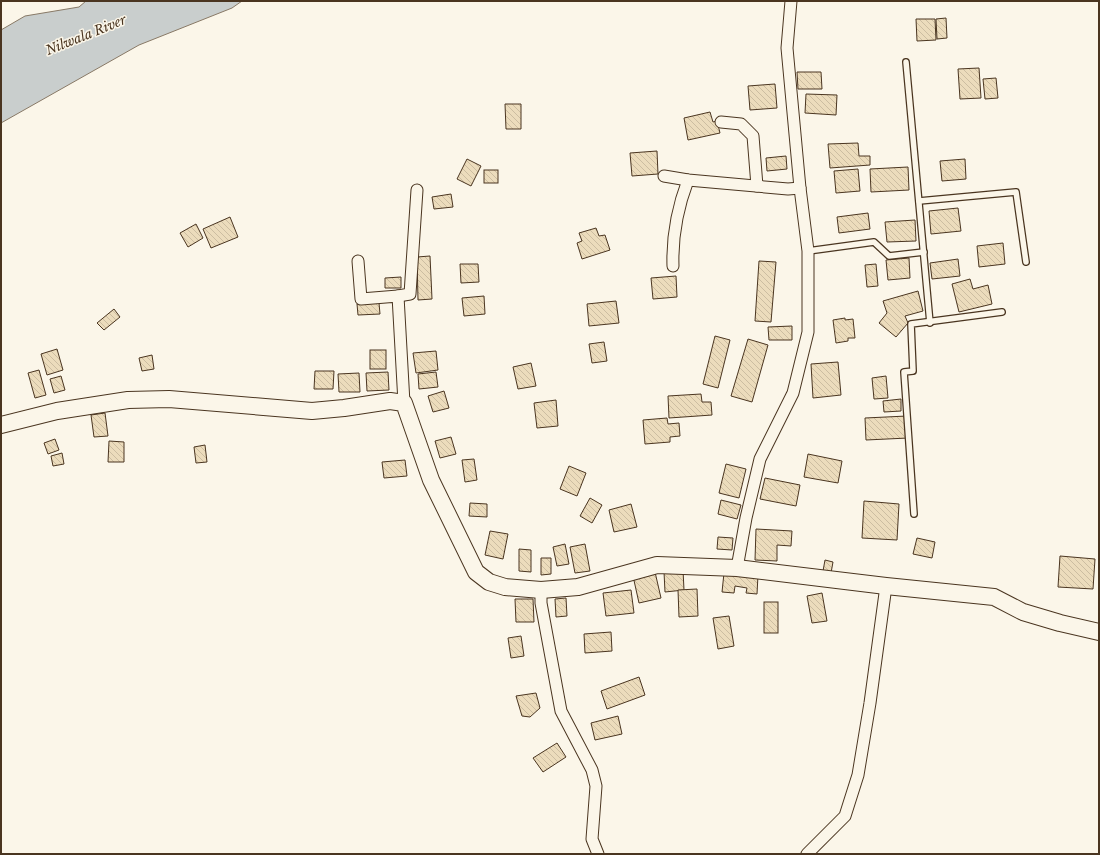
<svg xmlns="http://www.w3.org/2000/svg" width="1100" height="855" viewBox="0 0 1100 855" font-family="'Libre Baskerville',serif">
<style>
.water{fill:#c9cecd;stroke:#887966}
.building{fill:url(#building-back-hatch);stroke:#4a3520}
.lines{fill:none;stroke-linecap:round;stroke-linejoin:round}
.lane-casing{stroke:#4a3520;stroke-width:8}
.street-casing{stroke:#4a3520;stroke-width:13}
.secondary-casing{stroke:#4a3520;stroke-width:18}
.lane{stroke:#fbf6e9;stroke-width:5.5}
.street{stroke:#fbf6e9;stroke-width:11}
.secondary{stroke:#fbf6e9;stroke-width:16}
.labels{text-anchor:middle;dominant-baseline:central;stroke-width:3;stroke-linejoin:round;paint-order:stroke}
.water-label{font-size:13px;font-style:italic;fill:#4a3520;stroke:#fbf6e9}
</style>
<defs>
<pattern id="building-back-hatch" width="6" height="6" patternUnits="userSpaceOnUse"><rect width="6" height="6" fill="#ecdcbc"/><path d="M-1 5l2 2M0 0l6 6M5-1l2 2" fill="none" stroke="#ccbda1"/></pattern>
</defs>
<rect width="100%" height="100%" fill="#fbf6e9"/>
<path class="water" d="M86 1H242L232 8 139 45 1 123V30L25 16 79 7Z"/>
<g class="building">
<path d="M946 18 947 38 937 39 936 19Z"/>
<path d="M916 19H935L936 40 917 41Z"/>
<path d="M979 68 981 98 960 99 958 69Z"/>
<path d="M797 72H821L822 89H798Z"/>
<path d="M996 78 998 98 985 99 983 79Z"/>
<path d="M775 84 777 108 750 110 748 86Z"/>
<path d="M806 94 837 95 836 115 805 113Z"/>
<path d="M505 104H521V129H506Z"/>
<path d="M710 112 713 122 717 121 720 133 688 140 684 118Z"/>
<path d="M858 143 859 156H870V165L830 168 828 144Z"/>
<path d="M657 151 658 174 632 176 630 153Z"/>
<path d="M786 156 787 169 767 171 766 158Z"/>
<path d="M467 159 481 166 471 186 457 179Z"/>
<path d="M965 159 966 179 942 181 940 161Z"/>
<path d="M908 167 909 190 871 192 870 169Z"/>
<path d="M858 169 860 191 836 193 834 171Z"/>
<rect x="484" y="170" width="14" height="13"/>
<path d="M451 194 453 207 434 209 432 197Z"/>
<path d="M958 208 961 231 931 234 929 211Z"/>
<path d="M868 213 870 229 839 233 837 217Z"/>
<path d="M230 217 238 237 211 248 203 229Z"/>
<path d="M915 220 916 241 887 242 885 222Z"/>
<path d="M196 224 203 238 188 247 180 233Z"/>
<path d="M596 228 599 236 605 235 610 250 582 259 577 243 582 241 579 233Z"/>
<path d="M1003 243 1005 264 979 267 977 246Z"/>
<path d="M430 256 432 299 418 300 417 257Z"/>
<path d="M909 258 910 278 888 280 886 260Z"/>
<path d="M958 259 960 276 932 279 930 263Z"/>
<path d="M759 261 776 262 771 322 755 321Z"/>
<path d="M460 264H478L479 282 461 283Z"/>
<path d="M876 264 878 286 867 287 865 265Z"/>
<path d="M676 276 677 297 653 299 651 278Z"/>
<path d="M401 277V288H385V278Z"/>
<path d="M970 279 973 289 988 285 992 304 959 312 952 284Z"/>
<path d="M918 291 923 311 905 316 908 323 896 337 879 323 887 313 883 301Z"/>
<path d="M484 296 485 314 464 316 462 298Z"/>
<path d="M616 301 619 323 589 326 587 304Z"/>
<path d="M379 303 380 314 358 315 357 304Z"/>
<path d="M114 309 120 317 104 330 97 323Z"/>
<path d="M845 318V320L853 319 855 338H848V341L836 343 833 320Z"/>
<path d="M792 326V340H769L768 327Z"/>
<path d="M715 336 730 340 718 388 703 384Z"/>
<path d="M748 339 768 345 752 402 731 396Z"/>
<path d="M604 342 607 361 592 363 589 344Z"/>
<path d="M57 349 63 370 47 375 41 354Z"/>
<rect x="370" y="350" width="16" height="19"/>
<path d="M436 351 438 370 416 373 413 353Z"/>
<path d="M152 355 154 369 142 371 139 358Z"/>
<path d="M838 362 841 395 813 398 811 364Z"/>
<path d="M531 363 536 386 518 389 513 367Z"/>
<path d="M39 370 46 395 35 398 28 373Z"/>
<path d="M315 371H334L333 389H314Z"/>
<path d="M388 372 389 390 367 391 366 373Z"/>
<path d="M436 372 438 387 419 389 418 374Z"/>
<path d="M359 373 360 392H339L338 374Z"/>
<path d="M61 376 65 390 54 393 50 379Z"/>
<path d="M886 376 888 398 874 399 872 378Z"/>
<path d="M444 391 449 408 433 412 428 396Z"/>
<path d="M701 394 702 402H711L712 415 669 418 668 396Z"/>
<path d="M901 399V411L884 412 883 401Z"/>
<path d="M556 400 558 426 537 428 534 403Z"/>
<path d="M105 413 108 436 94 437 91 415Z"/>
<path d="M907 416 908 438 866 440 865 418Z"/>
<path d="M667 418 668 424 679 423 680 436 670 437V442L645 444 643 420Z"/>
<path d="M451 437 456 454 440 458 435 441Z"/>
<path d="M55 439 59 450 48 454 44 443Z"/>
<path d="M109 441 124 442V462H108Z"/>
<path d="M205 445 207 462 196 463 194 447Z"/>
<path d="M62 453 64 464 53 466 51 456Z"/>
<path d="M808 454 842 461 838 483 804 477Z"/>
<path d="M474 459 477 480 465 482 462 460Z"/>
<path d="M405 460 407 476 384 478 382 462Z"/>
<path d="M726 464 746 469 739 498 719 493Z"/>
<path d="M569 466 586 473 577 496 560 489Z"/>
<path d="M765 478 800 485 796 506 760 499Z"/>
<path d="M590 498 602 505 592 523 580 516Z"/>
<path d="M721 500 741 505 737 519 718 514Z"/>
<path d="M864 501 899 504 897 540 862 538Z"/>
<path d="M470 503 487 504V517L469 516Z"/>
<path d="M631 504 637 527 614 532 609 510Z"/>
<path d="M756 529 792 531 791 546 777 545V561L755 560Z"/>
<path d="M490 531 508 534 503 559 485 555Z"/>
<path d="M718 537 733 538 732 550 717 549Z"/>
<path d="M917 538 935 542 932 558 913 554Z"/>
<path d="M565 544 569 564 557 566 553 547Z"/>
<path d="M585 544 590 571 575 573 570 547Z"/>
<path d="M519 549 531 550V572L519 571Z"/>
<path d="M1060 556 1095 559 1093 589 1058 587Z"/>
<path d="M541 558H551V574L541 575Z"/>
<path d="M825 560 833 562 831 573 823 571Z"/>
<path d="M683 570 684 590 665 592 664 572Z"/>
<path d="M655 572 661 598 639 603 633 576Z"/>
<path d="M724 573 758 575 757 594 746 593 747 588 735 586 734 593 722 592Z"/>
<path d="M697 589 698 616 679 617 678 590Z"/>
<path d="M631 590 634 613 606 616 603 593Z"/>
<path d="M822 593 827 621 812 623 807 596Z"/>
<path d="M566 598 567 616 556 617 555 599Z"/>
<path d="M515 599H533L534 622H516Z"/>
<rect x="764" y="602" width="14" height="31"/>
<path d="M729 616 734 646 718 649 713 618Z"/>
<path d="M611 632 612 651 585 653 584 634Z"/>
<path d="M521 636 524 656 511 658 508 638Z"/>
<path d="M639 677 645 695 607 709 601 691Z"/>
<path d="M536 693 540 708 530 717 522 716 516 696Z"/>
<path d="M618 716 622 734 595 740 591 723Z"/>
<path d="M557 743 566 757 543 772 533 758Z"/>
</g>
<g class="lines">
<g class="lane-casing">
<g id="lane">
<path d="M906 62 930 323"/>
<path d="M919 201 1016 192 1026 262"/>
<path d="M808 251 874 242 889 256 924 252"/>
<path d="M914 514 904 372 913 371 911 324 1002 312"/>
</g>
</g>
<g class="street-casing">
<g id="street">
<path d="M721 122 741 124 753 136 757 186"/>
<path d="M664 176 688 180 788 189 800 188"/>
<path d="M358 261 361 299 398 296 404 403"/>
<path d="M673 266C672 235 677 209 688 180"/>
<path d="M398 296 410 294 417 190"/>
<path d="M737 568 746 518 760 459 793 393 808 332V251L800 188 787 48 791 1"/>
<path d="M541 590V603L561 711 592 770 596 786 592 839 598 854"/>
<path d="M807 854 845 816 858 775 870 703 886 586"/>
</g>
</g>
<g class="secondary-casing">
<path id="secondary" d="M1 425 57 411 128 400 169 399 312 411 344 408 390 401 404 403 431 480 476 572 489 582 505 587 541 590 578 587 657 565 737 568 886 586 994 597 1023 612 1060 623 1099 632"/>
</g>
<use href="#lane" class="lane"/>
<use href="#street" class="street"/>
<use href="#secondary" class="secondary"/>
</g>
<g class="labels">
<g class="water-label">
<text transform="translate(86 35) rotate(-22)">Nilwala River</text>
</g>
</g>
<rect width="1100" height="855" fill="none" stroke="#4a3520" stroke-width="4"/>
</svg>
